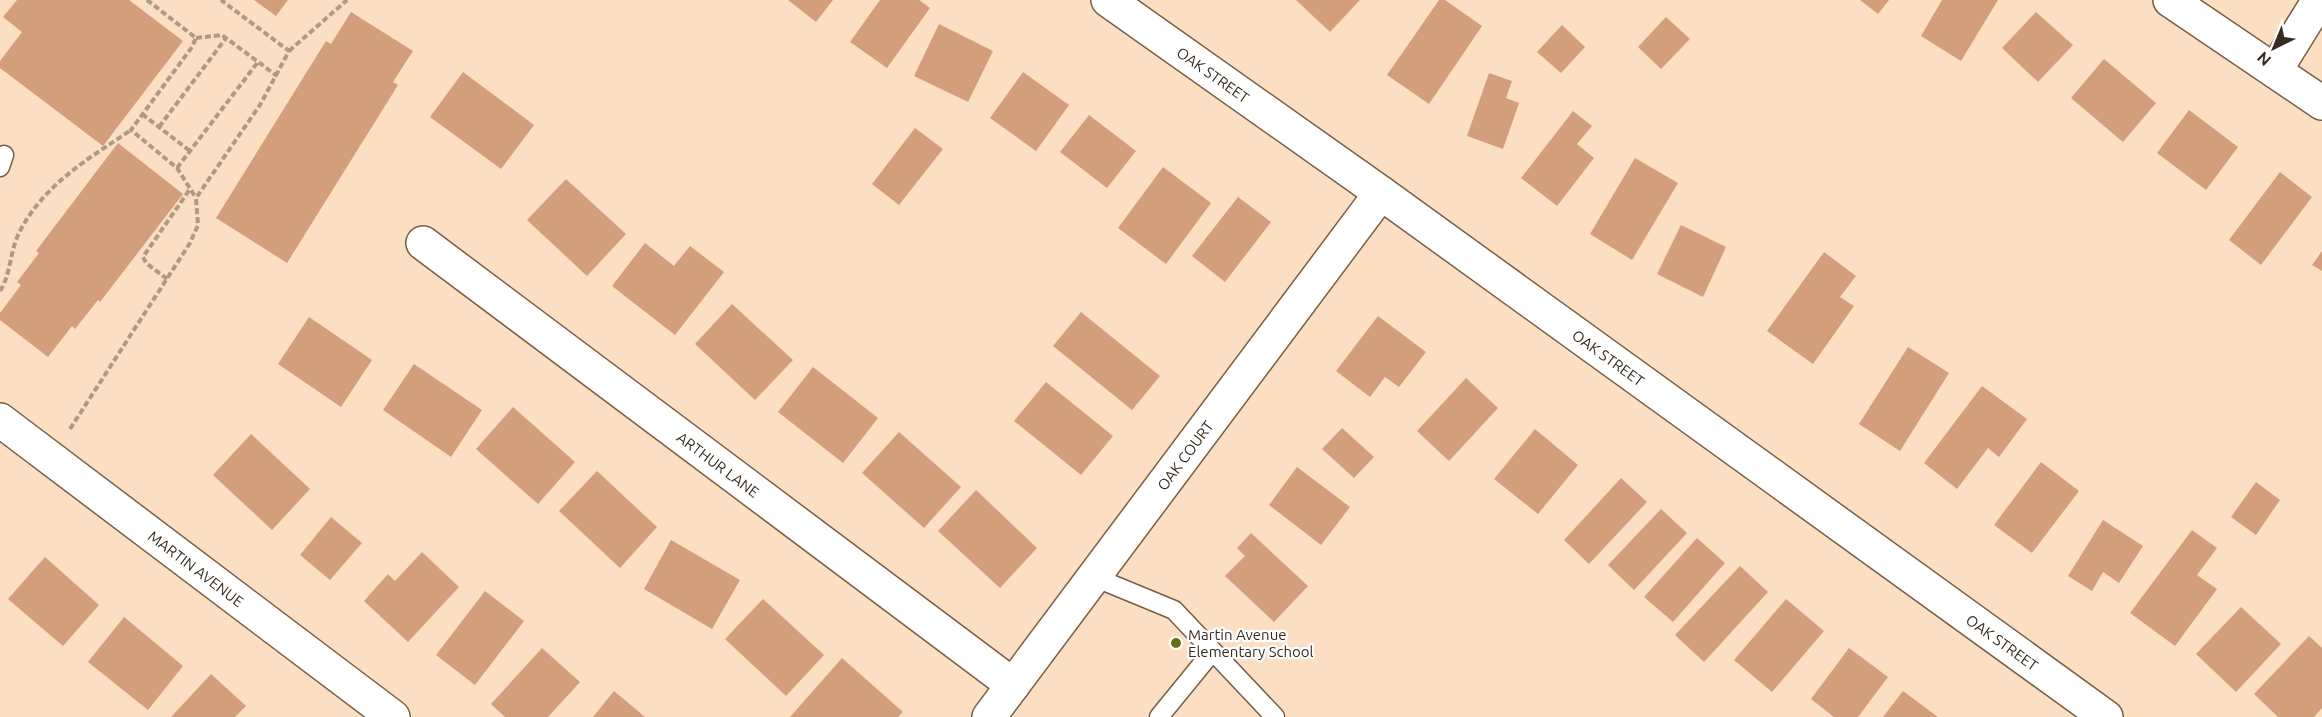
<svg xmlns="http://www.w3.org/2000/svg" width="2322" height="717" viewBox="0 0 2322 717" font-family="Ubuntu,sans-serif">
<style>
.building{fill:#d39e7b}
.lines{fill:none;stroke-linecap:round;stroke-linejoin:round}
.service-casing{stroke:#775e45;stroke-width:21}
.minor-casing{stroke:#775e45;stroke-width:36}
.path{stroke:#b09a84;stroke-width:4;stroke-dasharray:6 3;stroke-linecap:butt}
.service{stroke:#fff;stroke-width:18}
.minor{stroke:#fff;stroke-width:33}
.poi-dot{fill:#646e17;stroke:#fff;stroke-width:2}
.labels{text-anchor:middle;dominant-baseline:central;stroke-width:4.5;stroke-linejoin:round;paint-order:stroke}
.street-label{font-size:15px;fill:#372c21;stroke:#fff}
.poi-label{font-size:15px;fill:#372c21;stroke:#fff;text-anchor:start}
</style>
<rect width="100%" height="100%" fill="#fcdfc2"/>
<g class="building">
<path d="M17 0H129L183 41 103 146 0 68V61L22 32 3 17Z"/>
<path d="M254 0H288L276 16Z"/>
<path d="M788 0H833L816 22Z"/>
<path d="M880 0H919L930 8 887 68 850 42Z"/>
<path d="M1296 0H1360L1330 32Z"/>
<path d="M1439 0H1445L1482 26 1429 104 1387 75Z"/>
<path d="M1860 0H1889L1878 14Z"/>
<path d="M1942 0H1998L1961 61 1921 36Z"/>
<path d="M351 12 413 51 393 82 398 85 287 263 216 218 326 41 331 44Z"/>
<path d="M2036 12 2073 45 2038 82 2002 48Z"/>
<path d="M1666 17 1690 39 1661 69 1638 47Z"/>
<path d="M939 24 993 51 968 102 914 76Z"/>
<path d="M1562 25 1585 47 1561 73 1537 52Z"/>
<path d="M2104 59 2156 103 2123 142 2071 98Z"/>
<path d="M463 72 534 125 501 169 430 117Z"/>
<path d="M1023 72 1069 105 1036 151 990 118Z"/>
<path d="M1489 73 1512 81 1506 98 1519 103 1503 149 1467 136Z"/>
<path d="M2189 110 2238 147 2206 190 2157 153Z"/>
<path d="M1573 111 1592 126 1577 144 1594 158 1557 206 1521 178Z"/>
<path d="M1089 115 1136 151 1107 188 1060 152Z"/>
<path d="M915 128 943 149 899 205 872 184Z"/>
<path d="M118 143 183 194 100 302 98 300 75 329 72 326 48 357 0 320V313L21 285 17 282 39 253 36 251Z"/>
<path d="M1635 158 1678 183 1632 260 1590 234Z"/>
<path d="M1163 167 1211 203 1166 264 1118 228Z"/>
<path d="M2280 172 2312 197 2261 265 2229 240Z"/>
<path d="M566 179 626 234 587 276 527 220Z"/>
<path d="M1238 197 1271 222 1225 282 1192 256Z"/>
<path d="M1681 225 1726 247 1703 297 1657 274Z"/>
<path d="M645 243 674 266 690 246 724 272 675 335 612 286Z"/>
<path d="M2322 251V271L2312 265Z"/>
<path d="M1824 252 1856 276 1840 297 1854 306 1813 364 1767 331Z"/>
<path d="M732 304 793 360 755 400 695 344Z"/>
<path d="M1081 312 1160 376 1132 410 1053 346Z"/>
<path d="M1378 316 1426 352 1399 387 1385 377 1370 397 1336 371Z"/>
<path d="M309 317 372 360 341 407 278 364Z"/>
<path d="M1908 347 1949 373 1900 451 1859 424Z"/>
<path d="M414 364 482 410 451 457 383 410Z"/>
<path d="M813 367 878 418 843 463 778 412Z"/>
<path d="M1466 378 1498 408 1449 461 1417 431Z"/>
<path d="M1046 382 1113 436 1081 475 1014 421Z"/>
<path d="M1982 386 2027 419 1999 457 1988 448 1957 489 1924 463Z"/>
<path d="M513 407 575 462 538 504 476 449Z"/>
<path d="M1342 428 1374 457 1354 478 1322 449Z"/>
<path d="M1535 429 1578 465 1538 514 1494 479Z"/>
<path d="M899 432 961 487 924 528 862 473Z"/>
<path d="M251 434 310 489 272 530 213 475Z"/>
<path d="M2041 462 2079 491 2032 553 1994 525Z"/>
<path d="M1297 467 1350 507 1321 545 1269 505Z"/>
<path d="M597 471 657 527 620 568 559 511Z"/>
<path d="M1621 478 1647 502 1589 564 1564 540Z"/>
<path d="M2256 482 2280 500 2256 535 2231 517Z"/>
<path d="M976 490 1037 548 1000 588 938 531Z"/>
<path d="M1661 509 1687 533 1634 590 1608 565Z"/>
<path d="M331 517 362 543 330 580 300 555Z"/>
<path d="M2103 520 2143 546 2119 583 2103 572 2092 591 2068 576Z"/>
<path d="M2192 530 2217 548 2197 575 2217 589 2175 646 2130 613Z"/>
<path d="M1251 533 1308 586 1274 622 1225 576 1245 556 1237 548Z"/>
<path d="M1697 538 1725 563 1673 622 1644 597Z"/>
<path d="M671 540 740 580 712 629 644 589Z"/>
<path d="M422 552 459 587 408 642 364 601 388 574 395 581Z"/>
<path d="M45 557 99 605 63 646 8 599Z"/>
<path d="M1740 566 1768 592 1704 662 1675 635Z"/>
<path d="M485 591 524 621 475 685 436 655Z"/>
<path d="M763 599 824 655 786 696 725 639Z"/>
<path d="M1786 599 1824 631 1772 692 1734 660Z"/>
<path d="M2241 607 2281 644 2236 692 2196 654Z"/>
<path d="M124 617 183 666 148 710 88 662Z"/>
<path d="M2309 636 2322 648V708L2314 717H2278L2254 694Z"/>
<path d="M542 648 580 682 548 717H505L491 704Z"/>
<path d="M1849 648 1888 677 1858 717H1834L1811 699Z"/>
<path d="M842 658 903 712 898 717H790Z"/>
<path d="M211 674 246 706 235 717H171Z"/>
<path d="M614 691 645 717H593Z"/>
<path d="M1903 691 1938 717H1883Z"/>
</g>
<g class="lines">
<g class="service-casing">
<g id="service">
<path d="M0 167 4 155"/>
<path d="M1094 577 1174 610 1275 717"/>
<path d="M1159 717 1212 652"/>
</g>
</g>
<g class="minor-casing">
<g id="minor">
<path id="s1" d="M1108 0 1381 193 2106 717"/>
<path d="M2170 0 2322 103"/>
<path d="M2275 71 2319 0"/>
<path id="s2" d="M423 243 1013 685"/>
<path id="s3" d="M0 420 393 717"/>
<path id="s4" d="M989 717 1381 193"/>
</g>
</g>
<g class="path">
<path d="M147 0 196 38 192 47 131 130 177 168 196 198"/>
<path d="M196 38 222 35 277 76"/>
<path d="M289 51 347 0"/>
<path d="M142 114 190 151"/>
<path d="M159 127 226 38"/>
<path d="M177 168 258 62"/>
<path d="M167 279 146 263 143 257 190 189"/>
<path d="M0 291C11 274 10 251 19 233 43 185 88 159 131 130"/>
<path d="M70 429 190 243 198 225 196 198 260 105 289 51 221 0"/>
</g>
<use href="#service" class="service"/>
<use href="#minor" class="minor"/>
</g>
<circle class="poi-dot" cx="1176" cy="643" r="6"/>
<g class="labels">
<g class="street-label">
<text stroke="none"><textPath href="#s1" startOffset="129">OAK STREET</textPath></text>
<text stroke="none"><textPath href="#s1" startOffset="615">OAK STREET</textPath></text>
<text stroke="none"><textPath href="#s4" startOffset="327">OAK COURT</textPath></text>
<text stroke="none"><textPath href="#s2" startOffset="369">ARTHUR LANE</textPath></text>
<text stroke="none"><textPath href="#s3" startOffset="246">MARTIN AVENUE</textPath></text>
<text stroke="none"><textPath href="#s1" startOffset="1101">OAK STREET</textPath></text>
</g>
<g class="poi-label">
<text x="1188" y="634">Martin Avenue<tspan x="1188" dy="17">Elementary School</tspan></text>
</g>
</g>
<g transform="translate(2274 48) rotate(223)" stroke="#ffffff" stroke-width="4.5" paint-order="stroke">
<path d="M0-4.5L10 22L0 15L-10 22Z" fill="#372c21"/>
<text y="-9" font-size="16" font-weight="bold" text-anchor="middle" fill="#372c21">N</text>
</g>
</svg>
